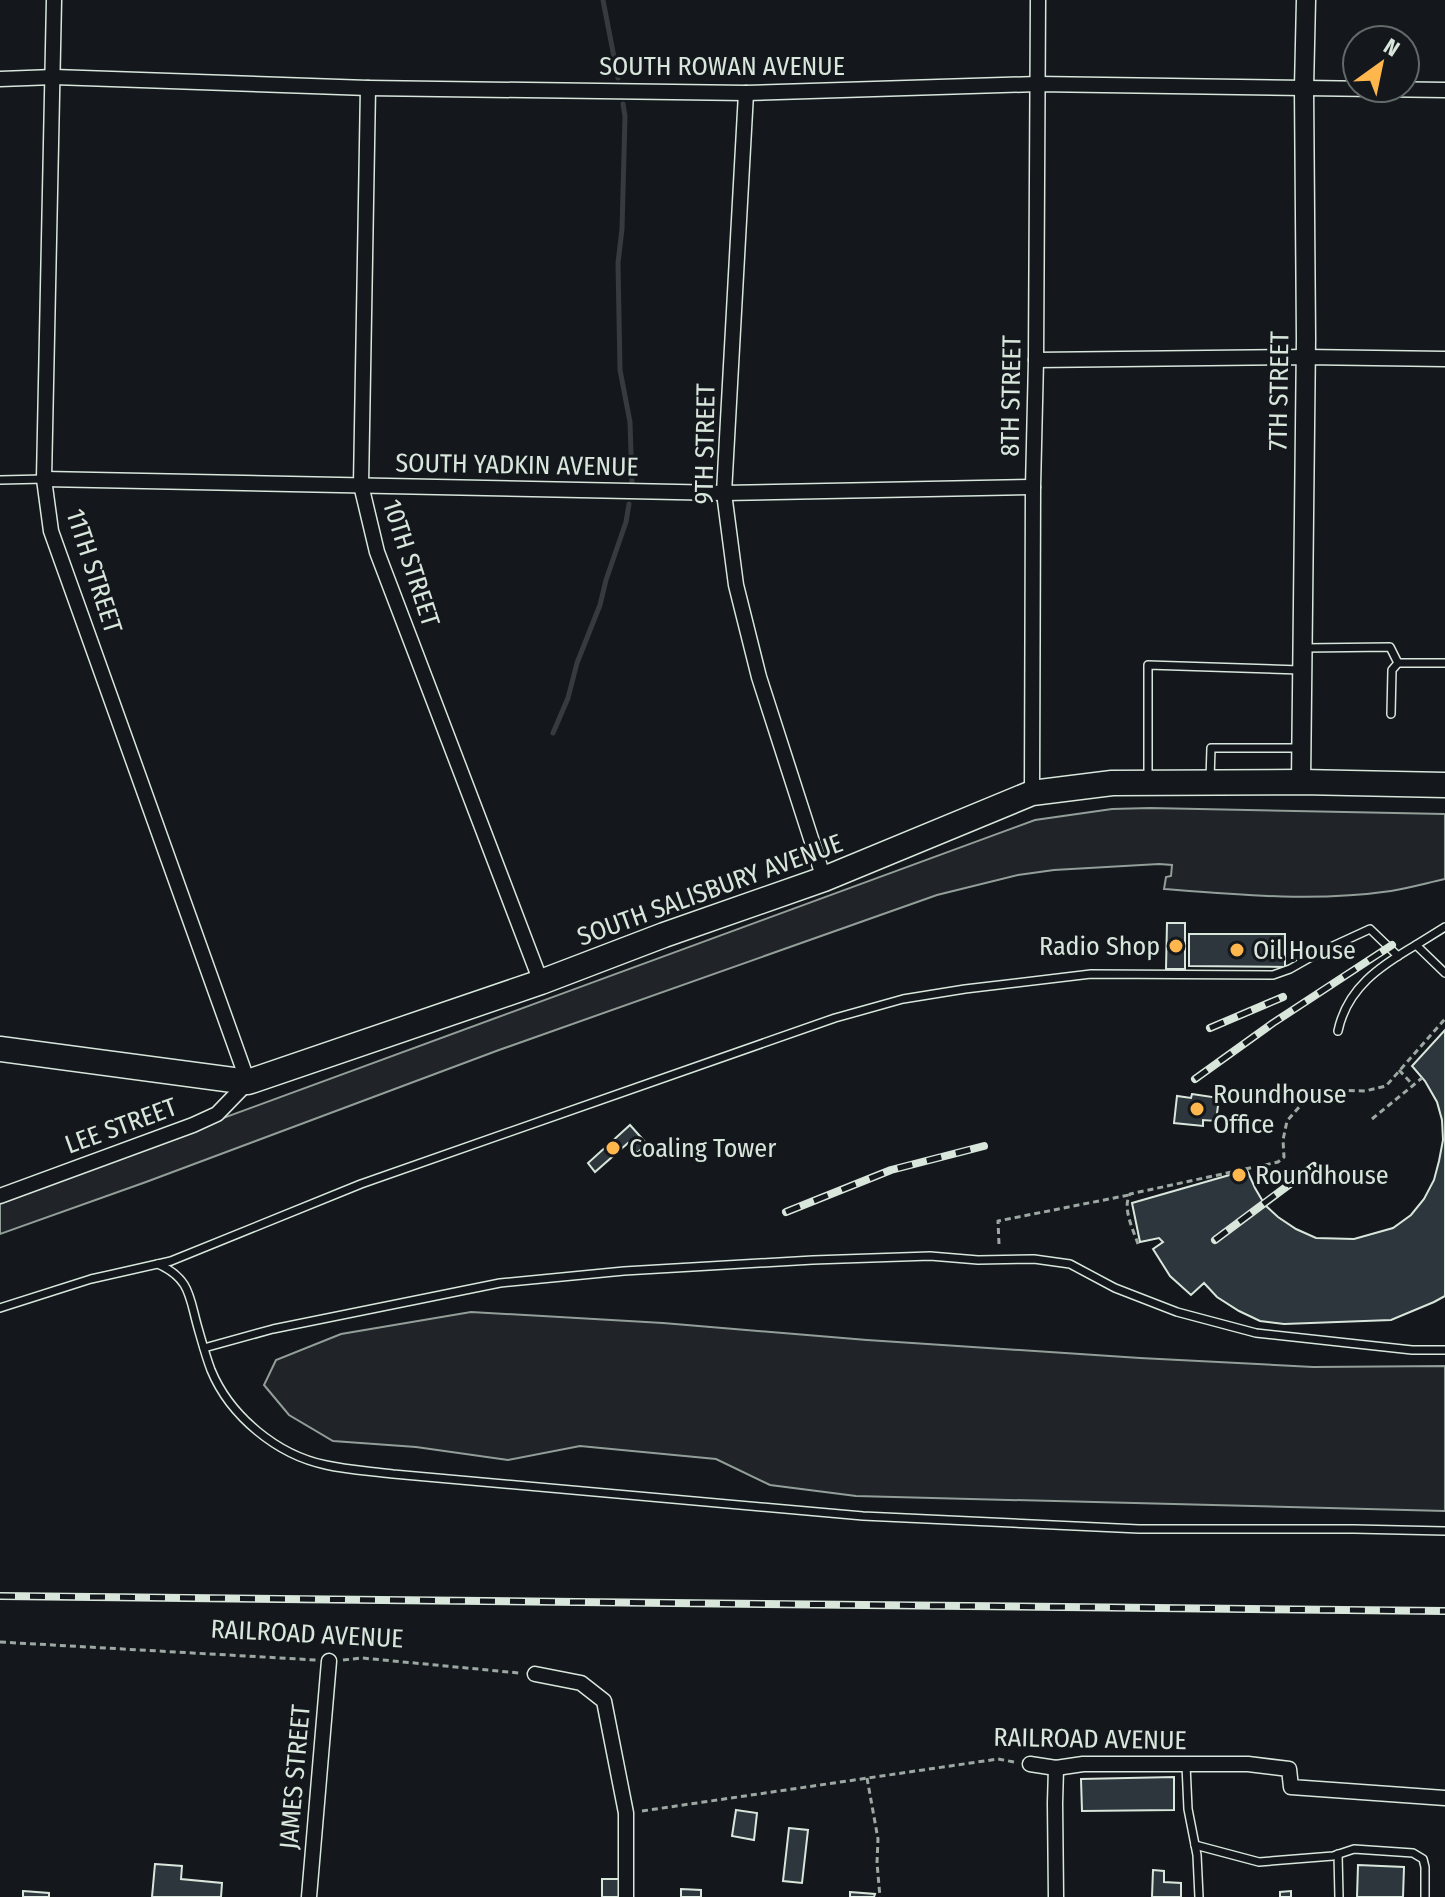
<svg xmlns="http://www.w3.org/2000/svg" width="1445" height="1897" viewBox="0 0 1445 1897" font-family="'Fira Sans Condensed',sans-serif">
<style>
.green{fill:#202428;stroke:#939e99;stroke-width:2}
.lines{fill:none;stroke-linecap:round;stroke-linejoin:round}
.stream{stroke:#363b3e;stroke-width:5}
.building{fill:#2c363c;stroke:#d8e6dc;stroke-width:2}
.service-casing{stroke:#d8e6dc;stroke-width:10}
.minor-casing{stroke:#d8e6dc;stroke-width:17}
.tertiary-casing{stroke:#d8e6dc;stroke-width:21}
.primary-casing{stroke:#d8e6dc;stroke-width:27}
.path{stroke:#9da8a2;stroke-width:3;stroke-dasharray:6 4;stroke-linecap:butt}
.service{stroke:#14181c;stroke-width:7}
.minor{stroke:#14181c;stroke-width:14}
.tertiary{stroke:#14181c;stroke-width:18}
.primary{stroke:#14181c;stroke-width:24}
.rail-casing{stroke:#d8e6dc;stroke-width:8}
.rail{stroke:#14181c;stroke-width:5;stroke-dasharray:15;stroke-linecap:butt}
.poi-dot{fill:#ffb74d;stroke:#14181c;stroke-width:3}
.labels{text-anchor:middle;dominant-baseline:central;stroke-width:6;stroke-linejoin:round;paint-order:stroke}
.street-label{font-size:26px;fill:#d8e6dc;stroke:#14181c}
.poi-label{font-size:26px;fill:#d8e6dc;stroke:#14181c;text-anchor:start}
</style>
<rect width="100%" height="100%" fill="#14181c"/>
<g class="green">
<path d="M1150 808 1445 814V879C1427 883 1409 888 1391 891 1316 902 1239 895 1164 889L1166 877 1171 876 1172 865 1159 864 1054 870 1018 875 937 895 499 1050 146 1182 0 1234V1200L1035 820 1112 809Z"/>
<path d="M471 1312 663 1323 867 1340 1140 1358 1313 1367 1445 1366V1511L856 1496 770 1485 716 1459 580 1446 508 1460 416 1447 333 1441 289 1415 264 1385 276 1360 341 1334Z"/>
</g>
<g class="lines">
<g class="stream">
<path d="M603 0 618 78"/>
<path d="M623 104 625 116 622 229 618 263 620 370 630 422 632 484"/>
<path d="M553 733 568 698 577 663 600 605 606 580 626 522 629 504"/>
</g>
</g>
<g class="building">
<path d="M1167 923H1185V969H1166Z"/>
<path d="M1189 934H1285V967L1189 966Z"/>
<path d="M1445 1030V1296L1434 1302 1391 1320 1284 1324 1260 1321 1239 1311 1217 1297 1204 1283 1191 1295 1170 1276 1153 1249 1163 1242 1159 1238 1140 1242 1132 1203 1247 1170 1255 1188 1265 1205 1278 1217 1296 1229 1316 1238 1354 1239 1393 1228 1411 1215 1424 1199 1434 1180 1439 1161 1443 1140 1442 1120 1437 1102 1425 1081 1412 1066Z"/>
<path d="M1192 1094 1219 1098 1216 1121 1203 1120V1126L1174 1123 1177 1096 1191 1098Z"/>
<path d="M630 1125 647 1144 637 1153 628 1143 595 1172 588 1163Z"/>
<path d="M1174 1777V1810L1082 1811 1081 1779Z"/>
<path d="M736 1810 757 1813 754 1840 732 1836Z"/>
<path d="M789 1828 808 1830 802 1883 783 1881Z"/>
<path d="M155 1864 182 1866 181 1879 222 1883 221 1897H152Z"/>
<path d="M1358 1865 1404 1867 1403 1897H1357Z"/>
<path d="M1153 1870 1164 1871V1882L1181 1883V1897H1152Z"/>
<rect x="602" y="1879" width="18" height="18"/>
<path d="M681 1889 701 1890V1897H681Z"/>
<path d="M23 1891 49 1893V1897H23Z"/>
<path d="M1291 1891V1897H1280V1892Z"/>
<path d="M850 1892 875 1894 874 1897H850Z"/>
</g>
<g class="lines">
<g class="service-casing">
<g id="service">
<path d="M0 480 44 479"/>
<path d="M1304 648 1390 647 1398 663"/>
<path d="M1391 714 1392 670 1398 663H1445"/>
<path d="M1148 777V665L1300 670"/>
<path d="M1210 780 1211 748H1299"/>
<path d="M1445 927 1416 945 1445 973"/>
<path d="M1338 1031C1347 988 1380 966 1416 945"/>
<path d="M158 1264C191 1279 189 1297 198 1328 202 1342 206 1357 211 1370 230 1416 277 1455 326 1465 348 1470 371 1471 393 1474L863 1516 1139 1529H1354L1445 1531"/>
<path d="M0 1308 91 1279 171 1261 361 1184 835 1018 903 999 965 989 1091 974 1273 975 1290 969 1320 952 1370 929 1398 956"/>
<path d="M204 1348 273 1329 500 1283 624 1271 813 1260 930 1256 978 1260 1034 1259 1070 1264 1115 1288 1177 1312 1256 1333 1412 1350H1445"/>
<path d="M1186 1765 1188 1809 1197 1855 1199 1897"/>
<path d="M1195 1845 1259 1862 1333 1856 1354 1849 1413 1853 1423 1859 1425 1867V1897"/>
<path d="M1338 1854 1339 1897"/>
</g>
</g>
<g class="minor-casing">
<g id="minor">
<path d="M0 79 54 77 368 88 746 93 1037 84 1445 90"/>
<path d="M368 88 361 485 377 552 541 982"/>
<path d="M746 93 724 493 736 585 759 677 824 879"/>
<path d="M1036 360 1305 357 1445 359"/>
<path d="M44 479 724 493 1033 487"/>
<path d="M1032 793 1033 487 1036 360 1038 0"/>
<path d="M0 1196 193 1125 217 1114 248 1082 51 531 44 479 54 0"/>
<path d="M535 1674 581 1683 604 1701 626 1813V1897"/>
<path d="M1030 1764 1056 1768 1083 1764H1248L1289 1769 1291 1787 1445 1798"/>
<path d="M1056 1768 1055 1803 1056 1897"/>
<path d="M309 1897 329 1661"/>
</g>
</g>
<g class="tertiary-casing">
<path id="tertiary" d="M1301 782 1306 339 1304 88 1306 0"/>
</g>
<g class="primary-casing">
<path id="primary" d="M0 1049 248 1082 541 982 664 935 824 879 1032 793 1112 783 1301 782 1445 785"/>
</g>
<g class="path">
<path d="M1399 1070 1413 1085"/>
<path d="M1372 1119 1422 1078"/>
<path d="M999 1244 998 1221 1129 1195"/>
<path d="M1138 1244C1133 1229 1122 1208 1130 1194L1278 1162 1284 1157 1283 1140 1287 1121 1300 1106 1315 1097 1337 1090 1365 1091 1386 1086 1445 1019"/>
<path d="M0 1642 316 1660"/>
<path d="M343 1660 362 1658 519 1673"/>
<path d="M867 1778 878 1839 877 1863 880 1897"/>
<path d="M642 1811 998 1759 1014 1762"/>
</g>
<use href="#service" class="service"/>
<use href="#minor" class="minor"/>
<use href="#tertiary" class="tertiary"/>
<use href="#primary" class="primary"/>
<g class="rail-casing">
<g id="rail">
<path d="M1210 1028 1283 997"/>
<path d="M1195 1079 1273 1023 1392 945"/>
<path d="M786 1212 891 1170 984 1146"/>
<path d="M1215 1240 1314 1166"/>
<path d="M0 1596 1445 1611"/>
</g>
</g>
<use href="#rail" class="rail"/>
</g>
<g class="poi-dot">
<circle cx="1176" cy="946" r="8"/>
<circle cx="1237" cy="950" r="8"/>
<circle cx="1197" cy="1109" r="8"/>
<circle cx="613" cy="1148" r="8"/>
<circle cx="1239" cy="1175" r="8"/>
</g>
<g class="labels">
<g class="street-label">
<text x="722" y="66">SOUTH ROWAN AVENUE</text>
<text transform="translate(1279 391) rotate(-89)">7TH STREET</text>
<text transform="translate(1011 396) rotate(-89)">8TH STREET</text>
<text transform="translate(705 444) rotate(-89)">9TH STREET</text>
<text transform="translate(517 465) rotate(1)">SOUTH YADKIN AVENUE</text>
<text transform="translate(411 563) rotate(72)">10TH STREET</text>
<text transform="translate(94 571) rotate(72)">11TH STREET</text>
<text transform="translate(710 890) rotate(-20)">SOUTH SALISBURY AVENUE</text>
<text transform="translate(121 1126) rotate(-20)">LEE STREET</text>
<text transform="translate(307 1634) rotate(3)">RAILROAD AVENUE</text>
<text transform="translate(1090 1739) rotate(1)">RAILROAD AVENUE</text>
<text transform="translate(295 1777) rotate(-85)">JAMES STREET</text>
</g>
<g class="poi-label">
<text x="1160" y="946" text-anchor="end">Radio Shop</text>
<text x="1253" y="950">Oil House</text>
<text x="1213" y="1094">Roundhouse<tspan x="1213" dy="30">Office</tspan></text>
<text x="629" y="1148">Coaling Tower</text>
<text x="1255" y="1175">Roundhouse</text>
</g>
</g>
<g transform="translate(1381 64) rotate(33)"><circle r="38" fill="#14181c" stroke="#626a69" stroke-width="2"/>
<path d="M0-6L14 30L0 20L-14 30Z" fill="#ffb74d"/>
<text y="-12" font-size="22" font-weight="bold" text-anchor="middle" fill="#d8e6dc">N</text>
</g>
</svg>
